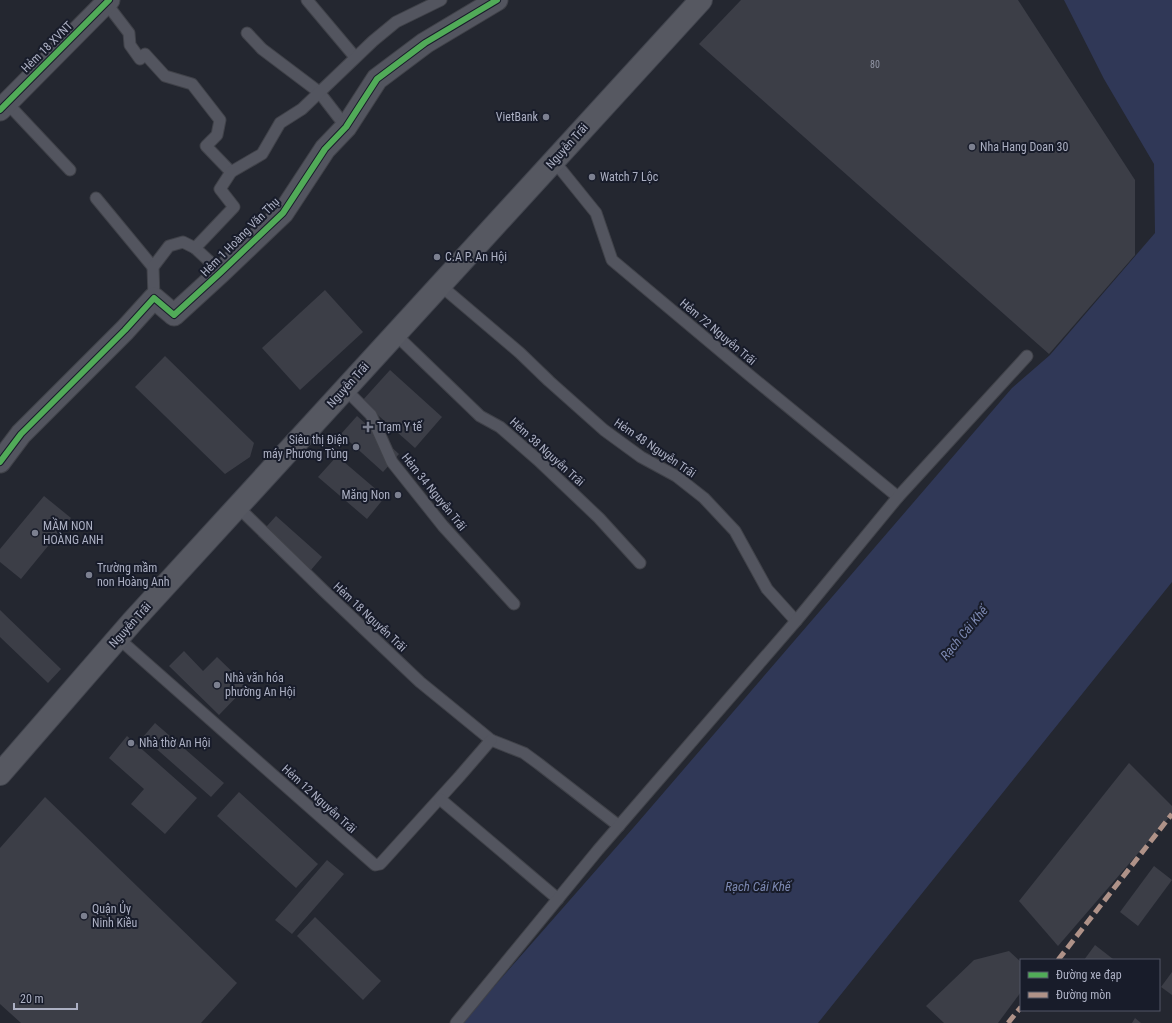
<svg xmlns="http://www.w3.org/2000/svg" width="1172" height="1023" viewBox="0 0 1172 1023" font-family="'Roboto Condensed',sans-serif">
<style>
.water{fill:#303857}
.building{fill:#3c3e47}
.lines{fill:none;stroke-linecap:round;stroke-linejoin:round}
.service-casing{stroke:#404249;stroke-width:13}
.minor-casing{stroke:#404249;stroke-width:23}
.primary-casing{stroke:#41444d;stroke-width:24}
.service{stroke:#53555f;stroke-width:11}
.minor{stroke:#53555f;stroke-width:21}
.primary{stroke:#565861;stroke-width:22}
.quiet{stroke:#af9288;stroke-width:5;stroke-dasharray:10 5;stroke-linecap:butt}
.cycleway-casing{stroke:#181c2a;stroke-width:8}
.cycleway{stroke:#51ab58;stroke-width:6}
.poi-dot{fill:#7c8090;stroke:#181c2a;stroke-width:1.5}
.labels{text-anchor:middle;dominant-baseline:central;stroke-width:4;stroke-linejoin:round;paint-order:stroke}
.number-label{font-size:10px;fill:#9094a4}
.street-label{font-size:12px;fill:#acb0c3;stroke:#181c2a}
.poi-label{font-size:12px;fill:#acb0c3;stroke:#181c2a;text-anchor:start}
.water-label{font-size:13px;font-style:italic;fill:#7c88b1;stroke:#181c2a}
</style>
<rect width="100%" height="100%" fill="#242730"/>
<path class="water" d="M1064 0H1172V582L818 1023H462L634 827 1012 388 1050 355 1155 233 1154 164 1104 79Z"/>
<g class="building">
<path d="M741 0H1018L1135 180V255L1049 354 699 44Z"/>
<path d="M325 290 363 332 300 390 262 348Z"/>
<path d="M165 356 254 443 250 457 225 474 135 387Z"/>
<path d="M390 370 442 417 415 448 362 401Z"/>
<path d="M357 416 399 454 383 472 341 434Z"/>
<path d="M337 456 385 497 367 519 318 477Z"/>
<path d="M44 496 71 518 21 579 0 562V549Z"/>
<path d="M276 516 322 557 305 577 258 536Z"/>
<path d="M0 610 61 669 48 683 0 637Z"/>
<path d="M184 651 203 671 217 657 247 686 219 715 169 666Z"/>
<path d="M155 723 224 783 211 797 143 737Z"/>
<path d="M127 736 197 798 165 834 131 804 144 789 109 758Z"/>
<path d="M1129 763 1172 806V814L1058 946 1019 901Z"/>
<path d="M239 792 318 864 296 888 217 816Z"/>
<path d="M45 797 237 983 201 1023H21L0 1004V848Z"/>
<path d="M327 860 344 874 292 934 275 920Z"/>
<path d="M1154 866 1172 880 1138 926 1120 912Z"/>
<path d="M315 917 381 981 363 1000 297 936Z"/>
<path d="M1095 945 1113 959 1112 960H1084Z"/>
<path d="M1009 951 1021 962V992L998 1023H944L926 1006 974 960Z"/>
<path d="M1172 972V995L1161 987Z"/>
<path d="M1135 1018 1141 1023H1132Z"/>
</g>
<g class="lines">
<g class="service-casing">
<g id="service">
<path d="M307 0 355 57"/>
<path d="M106 3 129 33 130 45 140 59 145 54 165 76 192 84 220 120 217 135 206 146 231 172"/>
<path d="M247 33 262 49 319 92 346 127"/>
<path d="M7 103 70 170"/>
<path d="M554 161 596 213 612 260 748 374 898 497"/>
<path d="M96 198 153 267"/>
<path d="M195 248 221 272"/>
<path d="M440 285 520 353 549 381 604 430 641 457 676 476 704 498 735 531 767 589 796 621"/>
<path d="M154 298 153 267 169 246 183 242 195 248 234 207 220 189 231 172 262 154 280 123 302 109 373 41 396 22 441 0"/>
<path d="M395 334 480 416 500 427 538 460 599 518 640 563"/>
<path d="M345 389 371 415 392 462 443 526 514 604"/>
<path d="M238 507 324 591 420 682 447 704 491 740 524 753 539 764 619 826"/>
<path d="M118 638 375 865 380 864 382 862 459 777 491 740"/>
<path d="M440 799 558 899"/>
<path d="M456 1023 598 850 796 621 898 497 1027 356"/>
</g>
</g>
<g class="minor-casing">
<g id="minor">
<path d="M0 110 109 0"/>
<path d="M0 462 21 434 125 330 154 298 174 315 221 272 283 213 325 149 346 127 377 79 425 43 497 0"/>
</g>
</g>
<g class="primary-casing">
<path id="primary" d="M0 774 132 622 701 0"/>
</g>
<use href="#service" class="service"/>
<use href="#minor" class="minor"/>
<use href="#primary" class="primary"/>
<g class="quiet">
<path d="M1058 960 1172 814"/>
<path d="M1008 1023 1021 1007"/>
</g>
<g class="cycleway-casing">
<g id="cycleway">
<path d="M0 110 109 0"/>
<path d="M0 462 21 434 125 330 154 298 174 315 221 272 283 213 325 149 346 127 377 79 425 43 497 0"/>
</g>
</g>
<use href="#cycleway" class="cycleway"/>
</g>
<g class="poi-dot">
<circle cx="546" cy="117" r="4"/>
<circle cx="972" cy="147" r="4"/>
<circle cx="592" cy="177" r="4"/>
<circle cx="437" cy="257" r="4"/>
<path d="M366 421h4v4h4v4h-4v4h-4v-4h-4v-4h4z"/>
<circle cx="356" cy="447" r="4"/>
<circle cx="398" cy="495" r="4"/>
<circle cx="35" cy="533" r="4"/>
<circle cx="89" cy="575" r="4"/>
<circle cx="217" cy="685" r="4"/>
<circle cx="131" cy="743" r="4"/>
<circle cx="84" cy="916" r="4"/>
</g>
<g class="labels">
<g class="number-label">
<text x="875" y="64">80</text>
</g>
<g class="street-label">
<text transform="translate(47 47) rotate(-45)">Hẻm 18 XVNT</text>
<text transform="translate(567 146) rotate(-48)">Nguyễn Trãi</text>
<text transform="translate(240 237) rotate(-45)">Hẻm 1 Hoàng Văn Thụ</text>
<text transform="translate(718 332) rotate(40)">Hẻm 72 Nguyễn Trãi</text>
<text transform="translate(348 385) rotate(-48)">Nguyễn Trãi</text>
<text transform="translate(655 448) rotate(34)">Hẻm 48 Nguyễn Trãi</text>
<text transform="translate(547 452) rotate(42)">Hẻm 38 Nguyễn Trãi</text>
<text transform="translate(434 492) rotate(51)">Hẻm 34 Nguyễn Trãi</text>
<text transform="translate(370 617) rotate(43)">Hẻm 18 Nguyễn Trãi</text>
<text transform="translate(130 625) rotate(-48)">Nguyễn Trãi</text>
<text transform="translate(319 799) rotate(42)">Hẻm 12 Nguyễn Trãi</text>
</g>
<g class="poi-label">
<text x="538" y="117" text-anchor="end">VietBank</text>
<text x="980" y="147">Nha Hang Doan 30</text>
<text x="600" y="177">Watch 7 Lộc</text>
<text x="445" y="257">C.A P. An Hội</text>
<text x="377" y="427">Trạm Y tế</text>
<text x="348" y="440" text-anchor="end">Siêu thị Điện<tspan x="348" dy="14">máy Phương Tùng</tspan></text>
<text x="390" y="495" text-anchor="end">Măng Non</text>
<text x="43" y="526">MẦM NON<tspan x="43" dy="14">HOÀNG ANH</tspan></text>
<text x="97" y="568">Trường mầm<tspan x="97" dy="14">non Hoàng Anh</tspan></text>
<text x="225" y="678">Nhà văn hóa<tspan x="225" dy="14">phường An Hội</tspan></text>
<text x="139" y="743">Nhà thờ An Hội</text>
<text x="92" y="909">Quận Ủy<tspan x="92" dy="14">Ninh Kiều</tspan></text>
</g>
<g class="water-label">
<text transform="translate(964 633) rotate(-50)">Rạch Cái Khế</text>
<text x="758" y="886">Rạch Cái Khế</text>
</g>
</g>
<rect x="1020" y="959" width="140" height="52" fill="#181c2a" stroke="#535767"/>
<rect x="1028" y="972" width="20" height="6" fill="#51ab58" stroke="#535767"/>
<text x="1056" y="979" font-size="12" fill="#acb0c3">Đường xe đạp</text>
<rect x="1028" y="992" width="20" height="6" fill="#af9288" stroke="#535767"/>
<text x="1056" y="999" font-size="12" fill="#acb0c3">Đường mòn</text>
<path d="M14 1003v6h63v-6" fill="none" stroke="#acb0c3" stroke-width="2"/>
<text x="20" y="1003" font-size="12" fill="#acb0c3" stroke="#181c2a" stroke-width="3" paint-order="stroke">20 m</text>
</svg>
